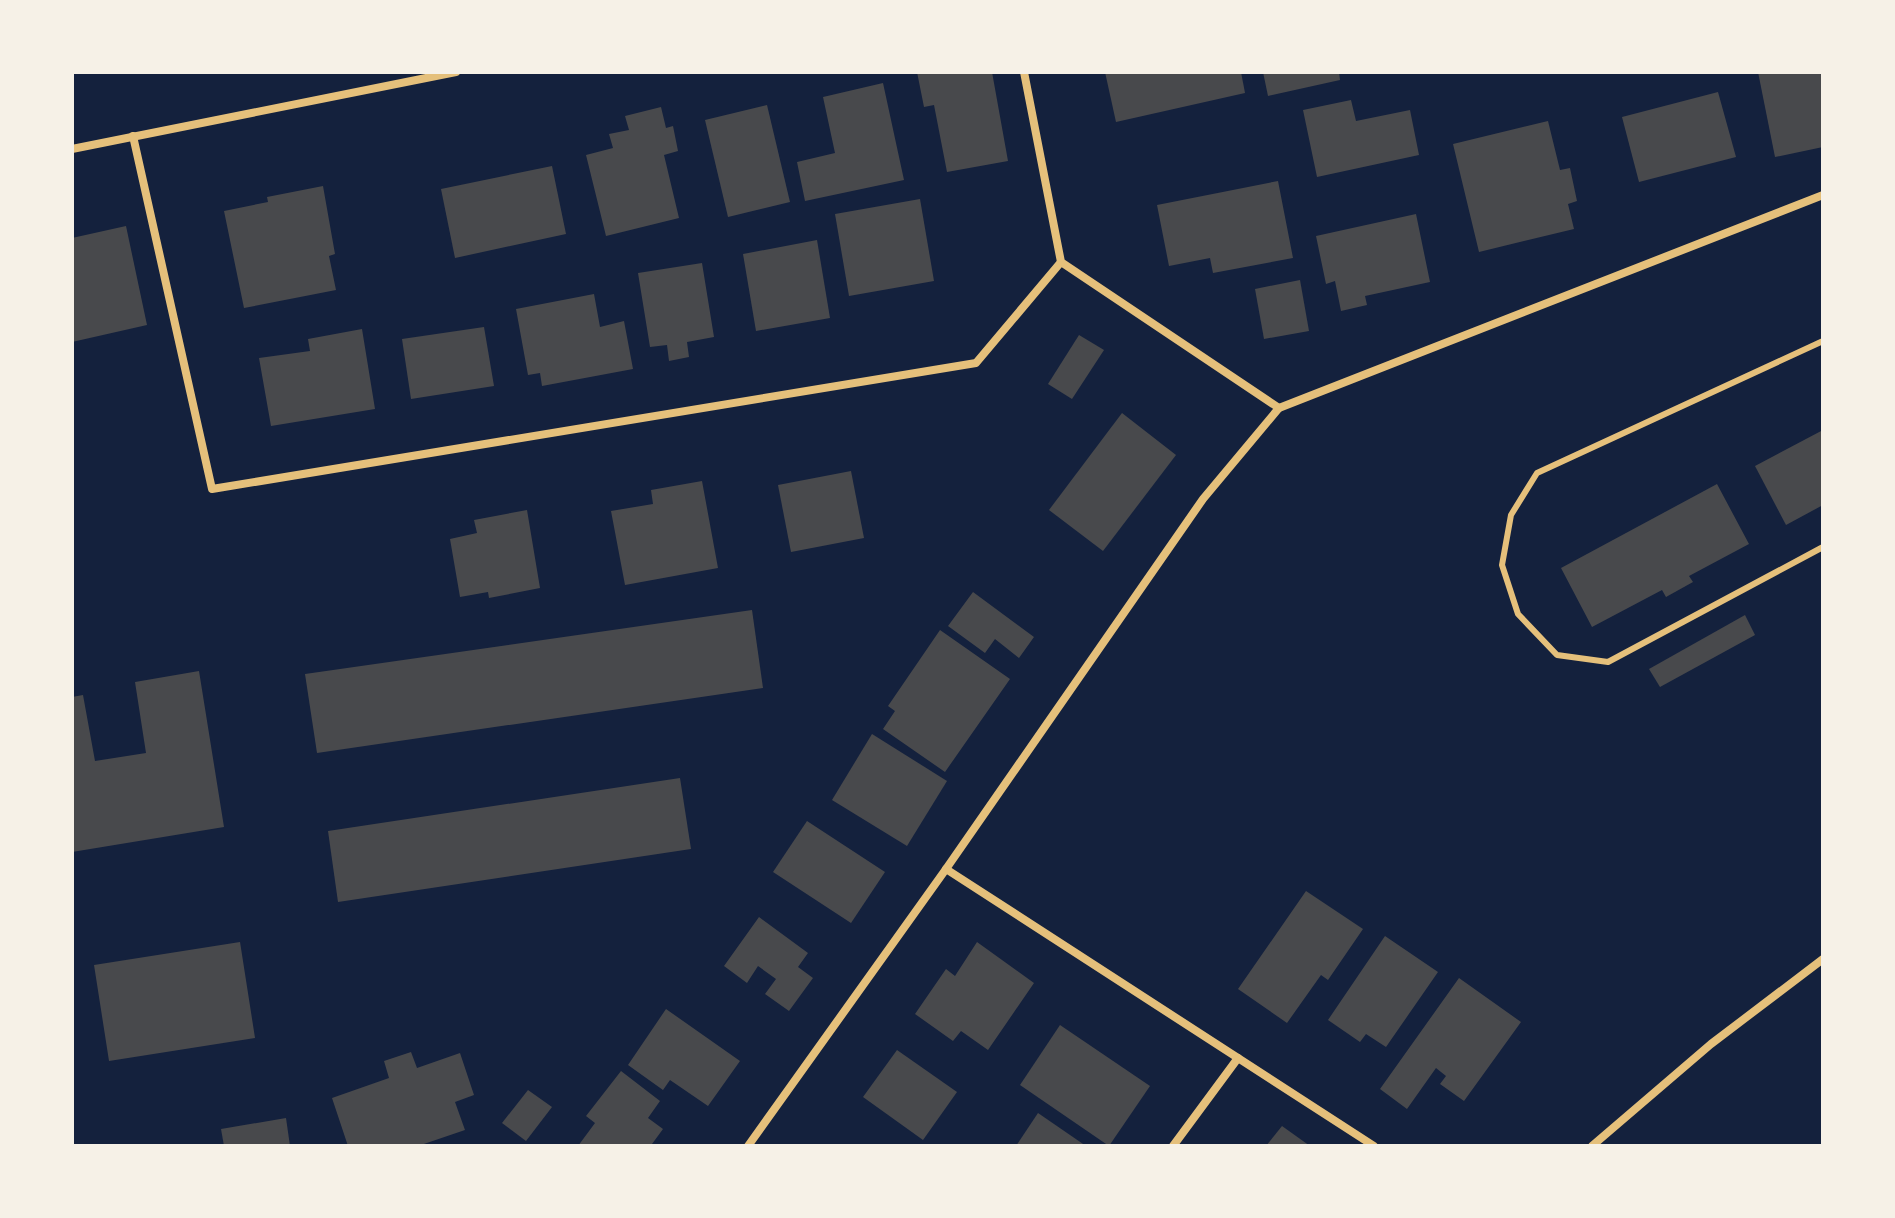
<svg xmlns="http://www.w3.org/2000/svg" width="1895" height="1218" viewBox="0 0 1895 1218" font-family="'Fira Sans',sans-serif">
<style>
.building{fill:#48494c}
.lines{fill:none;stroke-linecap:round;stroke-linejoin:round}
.service{stroke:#e5c07b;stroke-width:6}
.minor{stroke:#e5c07b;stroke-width:8}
</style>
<rect width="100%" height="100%" fill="#14213d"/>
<g class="building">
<path d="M917 72H992L1008 161 947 172 934 105 924 107Z"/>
<path d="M1105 72H1241L1245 93 1116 122Z"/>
<path d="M1263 72H1339L1340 80 1268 96Z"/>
<path d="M1758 72H1823V147L1775 157Z"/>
<path d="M883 83 904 180 805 201 797 162 835 153 823 97Z"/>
<path d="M1718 92 1736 157 1639 182 1622 117Z"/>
<path d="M1351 100 1356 121 1410 110 1419 155 1317 177 1303 110Z"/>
<path d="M767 105 790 202 728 217 705 120Z"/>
<path d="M661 107 666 128 673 126 678 151 664 155 679 218 606 236 586 155 613 148 609 134 629 130 625 116Z"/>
<path d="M1548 121 1560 170 1570 168 1577 201 1568 204 1574 229 1479 252 1453 144Z"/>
<path d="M552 166 566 234 455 258 441 189Z"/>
<path d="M1278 181 1293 258 1213 273 1210 258 1169 266 1157 205Z"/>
<path d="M323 186 335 254 329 256 336 290 244 308 224 211 268 202 267 197Z"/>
<path d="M920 199 934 281 849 296 835 214Z"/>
<path d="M1416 214 1430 282 1365 296 1367 305 1341 311 1335 281 1326 284 1316 236Z"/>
<path d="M126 226 147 325 72 342V238Z"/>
<path d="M817 240 830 318 756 331 743 254Z"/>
<path d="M702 263 714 337 687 342 689 357 669 361 667 345 650 347 638 273Z"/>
<path d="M1300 280 1309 331 1264 339 1255 289Z"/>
<path d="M594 294 600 327 624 321 633 369 542 386 540 373 528 375 516 309Z"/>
<path d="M484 327 494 386 411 399 402 339Z"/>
<path d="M362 329 375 409 271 426 259 358 310 351 308 339Z"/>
<path d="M1079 335 1104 350 1072 399 1048 384Z"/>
<path d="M1122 413 1176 455 1103 551 1049 510Z"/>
<path d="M1823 430V505L1786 525 1755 466Z"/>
<path d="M851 471 864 538 791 552 778 485Z"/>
<path d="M702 481 718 568 625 585 611 511 653 504 651 490Z"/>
<path d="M1717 484 1749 544 1689 576 1693 582 1666 597 1662 590 1592 627 1561 568Z"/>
<path d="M527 510 540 588 489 598 488 592 460 597 450 539 477 533 474 520Z"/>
<path d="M973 592 1034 637 1019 658 995 639 985 653 948 626Z"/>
<path d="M752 610 763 688 317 753 305 674Z"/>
<path d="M1745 615 1755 635 1660 687 1649 669Z"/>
<path d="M940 630 1010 679 945 772 883 729 895 711 888 706Z"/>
<path d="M199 671 224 827 72 852V697L83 695 95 761 146 753 135 682Z"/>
<path d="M872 734 947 781 907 846 832 800Z"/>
<path d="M680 778 691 849 338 902 328 831Z"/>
<path d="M807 821 885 872 851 923 773 872Z"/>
<path d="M1306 891 1363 929 1328 980 1321 975 1287 1023 1238 989Z"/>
<path d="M759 917 808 953 798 967 813 978 789 1011 765 994 776 979 758 966 747 983 724 966Z"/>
<path d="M1385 936 1438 972 1386 1047 1366 1034 1360 1042 1328 1020Z"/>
<path d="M240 942 255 1038 109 1061 94 965Z"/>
<path d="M977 942 1034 983 988 1050 961 1031 953 1041 915 1014 946 969 955 976Z"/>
<path d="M1459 978 1521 1022 1464 1101 1440 1084 1446 1076 1436 1068 1407 1109 1380 1089Z"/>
<path d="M666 1009 740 1061 708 1106 670 1080 663 1090 628 1065Z"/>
<path d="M1060 1025 1150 1086 1109 1146 1020 1085Z"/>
<path d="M897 1050 957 1092 923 1140 863 1097Z"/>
<path d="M411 1052 417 1068 460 1053 474 1095 455 1102 465 1130 418 1146H348L332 1098 389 1078 384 1061Z"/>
<path d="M621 1071 660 1101 648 1118 663 1129 652 1144 655 1146H578L595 1123 586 1116Z"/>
<path d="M528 1090 552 1107 526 1141 502 1123Z"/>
<path d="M1038 1113 1086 1146H1016Z"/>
<path d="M286 1118 290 1146H224L221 1129Z"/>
<path d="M1282 1126 1310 1146H1266Z"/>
</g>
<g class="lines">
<path class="service" d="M1823 341 1537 473 1511 515 1502 565 1518 614 1557 655 1608 662 1823 547"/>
<g class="minor">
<path d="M1024 72 1061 262 1279 408"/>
<path d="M133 136 212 489 976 363 1061 262"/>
<path d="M72 149 456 72"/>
<path d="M946 869 1374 1146"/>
<path d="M748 1146 946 869 1203 499 1279 408 1823 195"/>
<path d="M1173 1146 1238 1058"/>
<path d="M1592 1146 1711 1044 1823 959"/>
</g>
</g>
<rect width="1895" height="1218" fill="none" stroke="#f6f1e7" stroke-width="148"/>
</svg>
